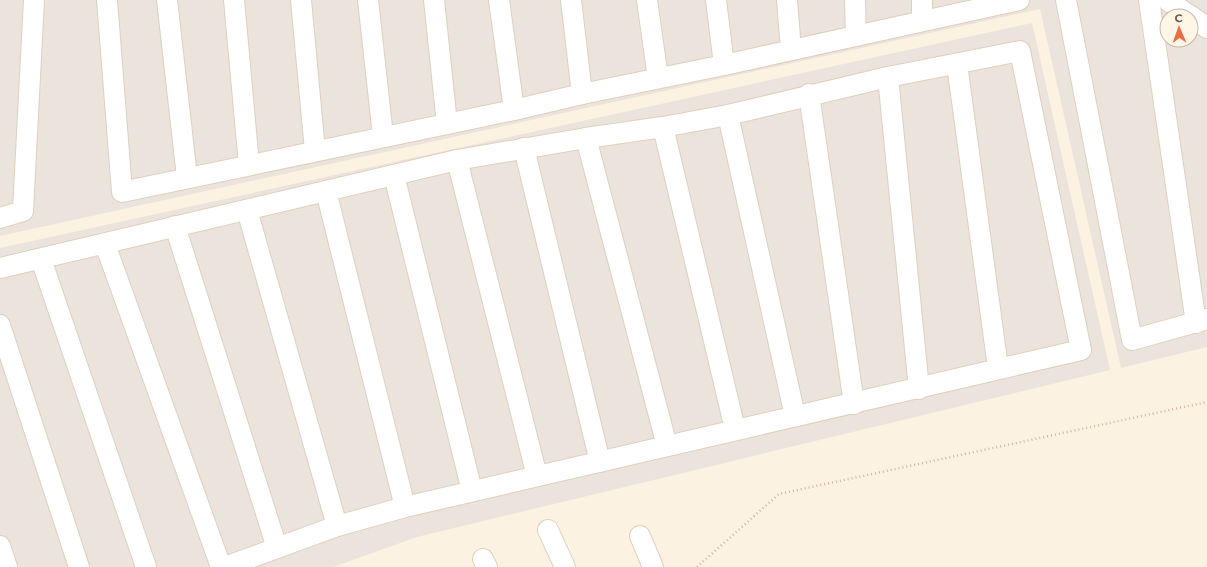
<svg xmlns="http://www.w3.org/2000/svg" width="1207" height="567" viewBox="0 0 1207 567" font-family="Montserrat,sans-serif">
<style>
.industrial{fill:#ebe4dc;fill-rule:evenodd}
.lines{fill:none;stroke-linecap:round;stroke-linejoin:round}
.minor-casing{stroke:#e0cfbd;stroke-width:22}
.path{stroke:#d6b49c;stroke-width:2.5;stroke-dasharray:1 3;stroke-linecap:butt}
.minor{stroke:#fff;stroke-width:20}
</style>
<rect width="100%" height="100%" fill="#fcf2e1"/>
<g class="industrial">
<path d="M0 0H1207V347L1121 368 1040 9 0 236ZM1167 16H1191V40H1167Z"/>
<path d="M1032 23 1110 370 417 537 333 567H0V248Z"/>
</g>
<g class="lines">
<g class="minor-casing">
<g id="minor">
<path d="M107 0 122 192 514 110 582 94 724 65 1019 0"/>
<path d="M167 0 187 177"/>
<path d="M234 0 249 165"/>
<path d="M301 0 315 151"/>
<path d="M368 0 383 136"/>
<path d="M434 0 447 124"/>
<path d="M499 0 514 110"/>
<path d="M571 0 582 94"/>
<path d="M647 0 658 78"/>
<path d="M716 0 724 65"/>
<path d="M787 0 791 50"/>
<path d="M855 0 856 36"/>
<path d="M922 0V21"/>
<path d="M1066 0 1132 340 1207 319"/>
<path d="M1149 0 1196 323"/>
<path d="M1167 0 1190 16"/>
<path d="M1191 16 1207 28"/>
<path d="M957 64 998 368"/>
<path d="M888 77 919 389"/>
<path d="M809 94 854 404"/>
<path d="M728 115 795 416"/>
<path d="M663 127 735 429"/>
<path d="M586 138 667 446"/>
<path d="M524 148 600 462"/>
<path d="M457 160 537 476"/>
<path d="M394 175 472 491"/>
<path d="M326 191 405 507"/>
<path d="M247 210 337 526"/>
<path d="M0 218 23 211 34 0"/>
<path d="M175 226 277 548"/>
<path d="M105 244 221 567"/>
<path d="M41 259 146 567"/>
<path d="M0 268 457 160 586 138 663 127 728 115 888 77 1020 51 1081 350 405 507 337 526 225 567"/>
<path d="M0 325 79 567"/>
<path d="M548 530 565 567"/>
<path d="M640 536 653 567"/>
<path d="M0 546 7 567"/>
<path d="M483 559 487 567"/>
</g>
</g>
<path class="path" d="M697 567 779 494 1207 402"/>
<use href="#minor" class="minor"/>
</g>
<g transform="translate(1179 28) rotate(358)"><circle r="19" fill="#fff6e7" stroke="#c7b7a7"/>
<path d="M0-3L7 15L0 10L-7 15Z" fill="#e86e44"/>
<text y="-6" font-size="11" font-weight="bold" text-anchor="middle" fill="#735948">С</text>
</g>
</svg>
